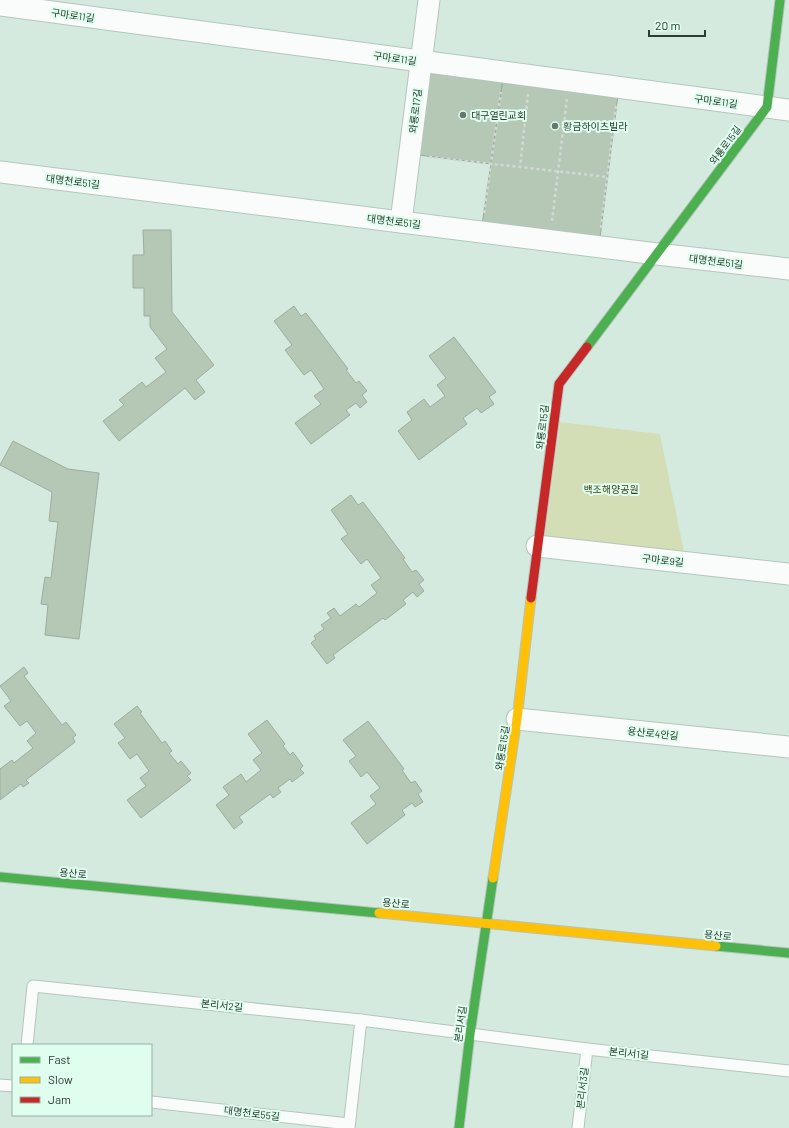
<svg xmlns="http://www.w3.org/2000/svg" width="789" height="1128" viewBox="0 0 789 1128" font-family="Barlow,'Noto Sans KR',sans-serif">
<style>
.green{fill:#d3deb6}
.building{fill:#b5c8b5;stroke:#9eaba0}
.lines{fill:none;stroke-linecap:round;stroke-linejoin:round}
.lane-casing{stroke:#b5c5bd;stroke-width:13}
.street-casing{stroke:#b5c5bd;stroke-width:23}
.fast-casing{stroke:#b5c5bd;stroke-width:11}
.slow-casing{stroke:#b5c5bd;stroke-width:11}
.jam-casing{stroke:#b5c5bd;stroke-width:11}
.path{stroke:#d2d9d6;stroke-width:2.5;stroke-dasharray:3 3;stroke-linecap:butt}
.lane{stroke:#f9fcfa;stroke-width:11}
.street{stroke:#f9fcfa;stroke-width:21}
.fast{stroke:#4caf50;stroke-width:9}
.slow{stroke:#ffc107;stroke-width:9}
.jam{stroke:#c62828;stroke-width:9}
.poi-dot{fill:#67786f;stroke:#dffeee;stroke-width:1.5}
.labels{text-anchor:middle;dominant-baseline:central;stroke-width:4;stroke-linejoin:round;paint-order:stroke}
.street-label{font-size:10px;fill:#2c3b33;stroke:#dffeee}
.poi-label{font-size:10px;fill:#2c3b33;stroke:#dffeee;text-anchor:start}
.park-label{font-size:10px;fill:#3d3e18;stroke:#dffeee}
</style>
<rect width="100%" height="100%" fill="#d5eadf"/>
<path class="green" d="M560 422 660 434 685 557 544 542Z"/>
<g class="building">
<path d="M422 61 504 72 491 164 410 154Z"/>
<path d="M504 72 619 87 599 246 481 232Z"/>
<path d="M143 230H171L172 312 214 365 196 380 205 392 195 400 185 388 119 441 103 421 124 405 119 400 142 382 146 387 166 372 155 358 167 349 150 327V316H144V288H133V255H144Z"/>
<path d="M294 306 301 316 306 313 348 369 346 370 356 383 359 381 367 391 362 395 367 402 360 408 356 403 346 410 350 415 311 444 295 423 321 404 314 396 324 389 311 370 304 375 285 350 292 345 274 321Z"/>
<path d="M454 337 496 392 489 397 494 404 481 413 477 408 463 418 467 424 419 460 398 431 412 420 407 412 424 399 430 407 445 396 437 385 446 378 429 356Z"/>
<path d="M13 441 68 469 99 473 79 639 45 635 48 605 41 604 45 577 51 578 58 522 49 521 52 492 0 465Z"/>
<path d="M351 495 358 505 363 502 405 558 403 559 412 572 416 570 424 580 419 584 424 591 417 597 413 592 403 600 406 604 385 620 383 618 333 655 335 658 327 664 311 643 316 639 314 636 324 629 321 625 331 618 327 613 334 608 340 616 356 604 359 607 377 593 371 585 381 578 367 559 361 564 341 539 348 534 331 510Z"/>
<path d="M24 667 28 673 24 676 62 725 66 722 76 735 73 738 75 742 26 780 29 783 23 787 21 784 0 800V769L12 760 14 763 33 748 27 741 36 733 27 721 20 726 4 706 11 701 0 686Z"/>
<path d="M137 706 142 712 140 713 162 743 165 741 172 751 169 753 178 764 181 761 191 773 187 776 191 780 141 818 127 800 146 786 140 778 149 771 137 754 130 759 118 743 125 738 114 724Z"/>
<path d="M267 720 285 744 283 746 290 755 293 752 303 766 300 769 304 773 292 782 290 779 278 788 281 792 273 798 270 794 239 817 243 822 234 829 216 805 229 795 223 787 241 774 246 782 261 770 253 760 262 753 248 734Z"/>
<path d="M368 721 404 769 402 770 411 783 415 781 422 791 418 794 423 802 415 807 412 803 402 810 405 815 367 844 351 823 376 804 370 796 380 788 367 772 361 777 349 761 356 756 343 740Z"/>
</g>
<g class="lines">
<g class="lane-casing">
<g id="lane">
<path d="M27 1045 33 986 361 1020 587 1049 789 1071"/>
<path d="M0 1085 13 1086"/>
<path d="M151 1102 349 1124"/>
<path d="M349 1128 361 1020"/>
<path d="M578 1128 587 1049"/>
</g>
</g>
<g class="street-casing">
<g id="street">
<path d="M0 5 789 110"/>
<path d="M0 172 657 254 789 269"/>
<path d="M401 222 429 0"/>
<path d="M537 546 789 574"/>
<path d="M517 719 789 747"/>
</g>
</g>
<g class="fast-casing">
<g id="fast">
<path d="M587 347 767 107 780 0"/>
<path d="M0 877 379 913"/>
<path d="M716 946 789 953"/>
<path d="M459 1128 470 1034 493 878"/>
</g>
</g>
<g class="slow-casing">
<g id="slow">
<path d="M493 878 517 719 531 598"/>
<path d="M379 913 716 946"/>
</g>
</g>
<g class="jam-casing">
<path id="jam" d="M531 598 559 384 587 347"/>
</g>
<g class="path">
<path d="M528 94 520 167 608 177"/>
<path d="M429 157 520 167"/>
<path d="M484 213 501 92"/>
<path d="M552 221 567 99"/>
<path d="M601 228 616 106"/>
</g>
<use href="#lane" class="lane"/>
<use href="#street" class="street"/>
<use href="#fast" class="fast"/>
<use href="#slow" class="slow"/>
<use href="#jam" class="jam"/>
</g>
<g class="poi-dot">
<circle cx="463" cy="115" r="4"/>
<circle cx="555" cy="126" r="4"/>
</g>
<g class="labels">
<g class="street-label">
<text transform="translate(73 15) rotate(8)">구마로11길</text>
<text transform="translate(395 58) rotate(8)">구마로11길</text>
<text transform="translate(716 101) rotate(8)">구마로11길</text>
<text transform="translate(415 111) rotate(-83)">와룡로17길</text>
<text transform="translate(725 145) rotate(-53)">와룡로15길</text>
<text transform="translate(73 181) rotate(7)">대명천로51길</text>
<text transform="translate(394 221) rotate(7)">대명천로51길</text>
<text transform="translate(716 261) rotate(7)">대명천로51길</text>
<text transform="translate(542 427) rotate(-83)">와룡로15길</text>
<text transform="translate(663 560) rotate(6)">구마로9길</text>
<text transform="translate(653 733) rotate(6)">용산로4안길</text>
<text transform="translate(502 748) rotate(-81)">와룡로15길</text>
<text transform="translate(73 873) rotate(5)">용산로</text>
<text transform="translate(396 903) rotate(5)">용산로</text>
<text transform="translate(718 935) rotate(6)">용산로</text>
<text transform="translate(222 1005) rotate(6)">본리서2길</text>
<text transform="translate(460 1024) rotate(-82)">본리서길</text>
<text transform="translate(629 1053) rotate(6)">본리서1길</text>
<text transform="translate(582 1088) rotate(-84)">본리서3길</text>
<text transform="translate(252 1113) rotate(7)">대명천로55길</text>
</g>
<g class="poi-label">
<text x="471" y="115">대구열린교회</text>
<text x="563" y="126">황금하이츠빌라</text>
</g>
<g class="park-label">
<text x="611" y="489">백조해양공원</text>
</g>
</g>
<rect x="12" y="1044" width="140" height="72" fill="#dffeee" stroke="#97b0a3"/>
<rect x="20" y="1057" width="20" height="6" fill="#4caf50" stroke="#97b0a3"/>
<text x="48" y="1064" font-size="12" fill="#2c3b33">Fast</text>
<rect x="20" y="1077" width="20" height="6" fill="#ffc107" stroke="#97b0a3"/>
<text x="48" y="1084" font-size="12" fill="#2c3b33">Slow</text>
<rect x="20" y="1097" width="20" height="6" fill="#c62828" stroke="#97b0a3"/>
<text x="48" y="1104" font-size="12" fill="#2c3b33">Jam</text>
<path d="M649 30v6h56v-6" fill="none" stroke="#2c3b33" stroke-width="2"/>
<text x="655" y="30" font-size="12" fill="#2c3b33" stroke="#dffeee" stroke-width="3" paint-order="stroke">20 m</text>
</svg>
